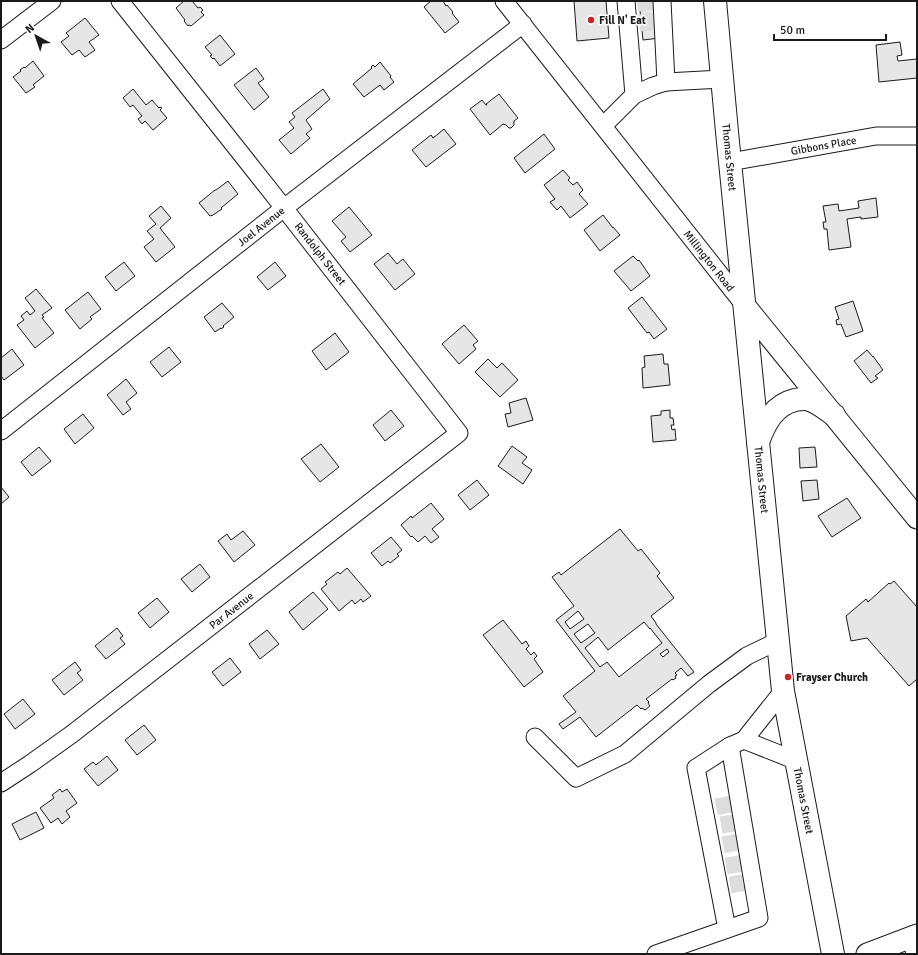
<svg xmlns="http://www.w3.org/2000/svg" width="918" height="955" viewBox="0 0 918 955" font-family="Signika,sans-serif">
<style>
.building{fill:#e6e6e6;stroke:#1a1a1a;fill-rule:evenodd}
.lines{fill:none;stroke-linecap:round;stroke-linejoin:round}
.minor-tunnel{stroke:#ddd;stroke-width:17;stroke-dasharray:17 8;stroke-linecap:butt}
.minor-casing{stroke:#1a1a1a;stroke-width:19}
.major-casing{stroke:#1a1a1a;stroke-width:23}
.highway-casing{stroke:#1a1a1a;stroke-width:24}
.minor{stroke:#fff;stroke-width:17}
.major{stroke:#fff;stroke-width:21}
.highway{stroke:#fff;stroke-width:22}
.poi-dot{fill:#c62828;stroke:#fff;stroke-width:1.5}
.labels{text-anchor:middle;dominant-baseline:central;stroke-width:3;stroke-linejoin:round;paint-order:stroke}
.poi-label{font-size:11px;font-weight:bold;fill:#1a1a1a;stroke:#fff;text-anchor:start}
.street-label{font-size:11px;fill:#1a1a1a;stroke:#fff}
</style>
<rect width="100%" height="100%" fill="#fff"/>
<g class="building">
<path d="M184 1H192L198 8 200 7 203 10 201 12 204 15 191 26 189 25 188 26 184 21 185 20 176 8Z"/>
<path d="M431 1H443L446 6 447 5 453 12 452 13 459 22 445 33 424 7Z"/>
<path d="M574 1H606L609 38 577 41Z"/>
<path d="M639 1H656L660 38 643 40Z"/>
<path d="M85 18 99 35 89 42 95 50 85 57 79 50 72 55 61 42 69 36 66 33Z"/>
<path d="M220 35 235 54 220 66 214 58 213 59 210 56 212 55 205 47Z"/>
<path d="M900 42 902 55 897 56 898 61 917 59V78L879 82 876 45Z"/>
<path d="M33 61 44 76 33 85 35 87 26 93 13 77 21 71 20 70 24 67 25 68Z"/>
<path d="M380 62 391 76 390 77 394 82 384 90 380 85 364 97 353 84 372 68 371 67 373 65 375 67Z"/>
<path d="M256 68 264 79 258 83 269 97 254 110 234 85Z"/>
<path d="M133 89 146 105 152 100 159 108 160 107 162 108 160 110 167 118 153 130 145 121 142 124 138 119 142 116 133 105 130 107 123 98Z"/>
<path d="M323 89 330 99 306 120 312 129 306 134 310 138 291 154 279 140 294 128 289 122 295 117 292 113Z"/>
<path d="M499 94 518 118 514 121V125L511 128H509L506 125 503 124 490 135 470 109 482 100 486 105H487L486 104Z"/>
<path d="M444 129 456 144 426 167 412 150 431 135 433 138Z"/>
<path d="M544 134 555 149 525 173 514 158Z"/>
<path d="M563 170 570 178 568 180 573 185 577 182 583 190 579 194 588 204 570 218 561 206 557 210 550 202 555 199 544 185Z"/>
<path d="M228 181 238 194 221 208 222 209 213 215 210 216 199 203 215 190H216Z"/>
<path d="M876 198 878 217 861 219V217L847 219 851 247 829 250 827 229H824L823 222H826L823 206 838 204 839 211 859 208 858 201Z"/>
<path d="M161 206 171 218 160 228 175 247 156 262 144 247 154 239 147 231 156 224 149 216Z"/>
<path d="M349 207 372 235 350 252 341 241 346 237 332 221Z"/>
<path d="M603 215 613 228V227L620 235 600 251 584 230Z"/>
<path d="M388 253 397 264 403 259 415 274 395 290 374 264Z"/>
<path d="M633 256 638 261 639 260 650 276 631 291 614 271Z"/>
<path d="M124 262 135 276 116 291 105 277Z"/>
<path d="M275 262 286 276 268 290 257 277Z"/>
<path d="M36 289 52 308 42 315 44 317 42 318 54 333 35 348 17 325 24 320 21 316 27 311 30 315 35 311 25 298Z"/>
<path d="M88 292 101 309 90 317 92 319 80 329 65 310Z"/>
<path d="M642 297 667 329 654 339 649 332 647 333 628 308Z"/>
<path d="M853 301 863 331 846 337 841 324 837 325 836 320 839 319 835 307Z"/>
<path d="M222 303 234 317 223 326 224 327 221 329V328L215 332 204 317Z"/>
<path d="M464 325 478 341 473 345 476 349 459 364 442 344Z"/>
<path d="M335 333 349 352 326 370 312 351Z"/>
<path d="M169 347 181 362 162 377 150 362Z"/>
<path d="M12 349 24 365 4 380 1 376V358Z"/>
<path d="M867 350 873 357V356L883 370 875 376 878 378 871 383 854 361Z"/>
<path d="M663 354 664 364H668L670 385 643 388 642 368 645 367 644 356Z"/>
<path d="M488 359 497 368 502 363 518 380 500 397 475 372Z"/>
<path d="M126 379 137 393 126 402 131 409 123 415 107 395Z"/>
<path d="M526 398 533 420 508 427 505 414 511 413 509 403Z"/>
<path d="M391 410 404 426 385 441 373 425Z"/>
<path d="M670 410V418H673L674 425H671L672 430 675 429 676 440 653 442 651 416 661 415V411Z"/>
<path d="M83 414 94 428 75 444 64 429Z"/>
<path d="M321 444 339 467 320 482 301 459Z"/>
<path d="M512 446 527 457 522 463 532 470 523 484 498 466Z"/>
<path d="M39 447 51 461 32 476 21 462Z"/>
<path d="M815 447 817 467 800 468 799 448Z"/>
<path d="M477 480 489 495 470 510 458 495Z"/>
<path d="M817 480 819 499 803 501 801 481Z"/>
<path d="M1 487 9 497 1 504Z"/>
<path d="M847 498 861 518 832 537 818 516Z"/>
<path d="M431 503 444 519 432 529 439 537 431 543 425 536 418 542 412 536 411 537 401 525 411 516 412 518Z"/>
<path d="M620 529 638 551 641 549 660 573 657 576 674 598 651 616 656 623V624L694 672 688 676 681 668 675 673 677 675 675 676 676 678 673 680 672 679 646 699 649 702 648 703 650 706 645 710 642 708 641 709 637 705 596 737 580 717 563 729 559 724 576 712 563 696 595 671 556 620 574 606 552 577 559 572 561 575ZM578 611 584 619 570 629 565 622ZM644 622 650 629V628L662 643 619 677 607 662 600 667 585 648 598 637 608 650ZM588 624 595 633 581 643 574 634ZM667 649 669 652 663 657 660 654Z"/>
<path d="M243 531 255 545 234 562 218 541 227 534 231 540Z"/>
<path d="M391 537 402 550 397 554 399 556 390 563 388 561 382 566 371 553Z"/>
<path d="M200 564 210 577 192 592 181 579Z"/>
<path d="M347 568 371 596 363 602 361 599 355 604 352 600 339 611 321 589 327 584 325 582 338 572 340 574Z"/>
<path d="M894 581 917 607V679L909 686 867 638 851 641 846 616 866 599 868 602 889 583 890 584Z"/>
<path d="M313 592 328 609 303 630 289 612Z"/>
<path d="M157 598 169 612 150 628 138 613Z"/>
<path d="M503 620 522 644 526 641 529 646 526 649 531 655 534 652 537 656 534 659 543 672 524 687 483 635Z"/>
<path d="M117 628 123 636 120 638 125 644 106 659 95 646Z"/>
<path d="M267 630 279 644 260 659 249 644Z"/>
<path d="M230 658 241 672 223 686 212 672Z"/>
<path d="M75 662 81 670 77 673 83 680 64 695 52 680Z"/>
<path d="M23 699 35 714 15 729 4 714Z"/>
<path d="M144 725 156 740 137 755 125 740Z"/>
<path d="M107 756 118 770 98 786 84 769 93 762 96 765Z"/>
<path d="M60 789 62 792 67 789 77 803 66 811 70 817 62 824 58 818 51 823 40 808 54 798 52 795Z"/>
<path d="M36 812 44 828 20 840 12 824Z"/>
</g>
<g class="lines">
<g class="minor-tunnel">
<path d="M637 3 654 1"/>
<path d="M639 23 655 21"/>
<path d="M716 807 731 804"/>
<path d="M721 825 734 823"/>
<path d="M723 845 738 842"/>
<path d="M726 866 743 863"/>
<path d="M730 885 747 882"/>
</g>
<g class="minor-casing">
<g id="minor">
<path id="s1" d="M504 1 745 306"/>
<path d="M626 1 634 95"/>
<path d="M662 1 666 82"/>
<path d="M1 40 52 1"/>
<path d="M603 126 634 95 653 86 666 82 722 79"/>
<path id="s2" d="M730 162 876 136H917"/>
<path id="s3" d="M1 431 284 208 523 24"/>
<path d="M535 737 576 778 625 754 709 684 747 656 778 641"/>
<path d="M744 740 797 761"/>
<path id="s4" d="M1 783 30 764 72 734 459 433 284 208 120 1"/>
<path d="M727 929 696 768 730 746"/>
<path d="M911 937 915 954"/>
<path d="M656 954 759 918 730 746 744 740 783 691"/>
</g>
</g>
<g class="major-casing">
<g id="major">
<path d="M745 306 917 518"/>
<path d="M867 954 917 935"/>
</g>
</g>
<g class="highway-casing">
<g id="highway">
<path id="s5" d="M715 1 727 132 783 691 833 954"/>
<path d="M758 442C765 423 774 405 795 400 801 399 805 398 810 400 819 403 827 410 834 415"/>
</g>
</g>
<use href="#minor" class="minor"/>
<use href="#major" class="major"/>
<use href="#highway" class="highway"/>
</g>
<g class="poi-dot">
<circle cx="591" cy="20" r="4"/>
<circle cx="788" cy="677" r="4"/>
</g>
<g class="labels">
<g class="poi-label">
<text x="599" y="20">Fill N' Eat</text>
<text x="796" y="677">Frayser Church</text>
</g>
<g class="street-label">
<text stroke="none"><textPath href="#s2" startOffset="95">Gibbons Place</textPath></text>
<text stroke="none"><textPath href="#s5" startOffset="157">Thomas Street</textPath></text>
<text stroke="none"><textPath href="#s3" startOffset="331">Joel Avenue</textPath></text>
<text transform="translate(320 254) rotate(52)">Randolph Street</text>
<text stroke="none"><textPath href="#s1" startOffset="331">Millington Road</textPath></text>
<text stroke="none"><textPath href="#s5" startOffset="481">Thomas Street</textPath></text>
<text stroke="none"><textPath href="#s4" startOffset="288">Par Avenue</textPath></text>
<text stroke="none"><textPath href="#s5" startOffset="805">Thomas Street</textPath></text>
</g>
</g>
<rect width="918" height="955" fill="none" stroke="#1a1a1a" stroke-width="4"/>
<g transform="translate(36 36) rotate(320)" stroke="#ffffff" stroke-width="3" paint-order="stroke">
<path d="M0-3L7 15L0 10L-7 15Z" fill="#1a1a1a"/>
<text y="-6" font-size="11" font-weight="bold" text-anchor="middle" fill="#1a1a1a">N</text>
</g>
<path d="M774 34v6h112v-6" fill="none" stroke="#1a1a1a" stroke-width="2"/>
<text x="780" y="34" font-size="12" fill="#1a1a1a" stroke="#ffffff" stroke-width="3" paint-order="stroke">50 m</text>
</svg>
